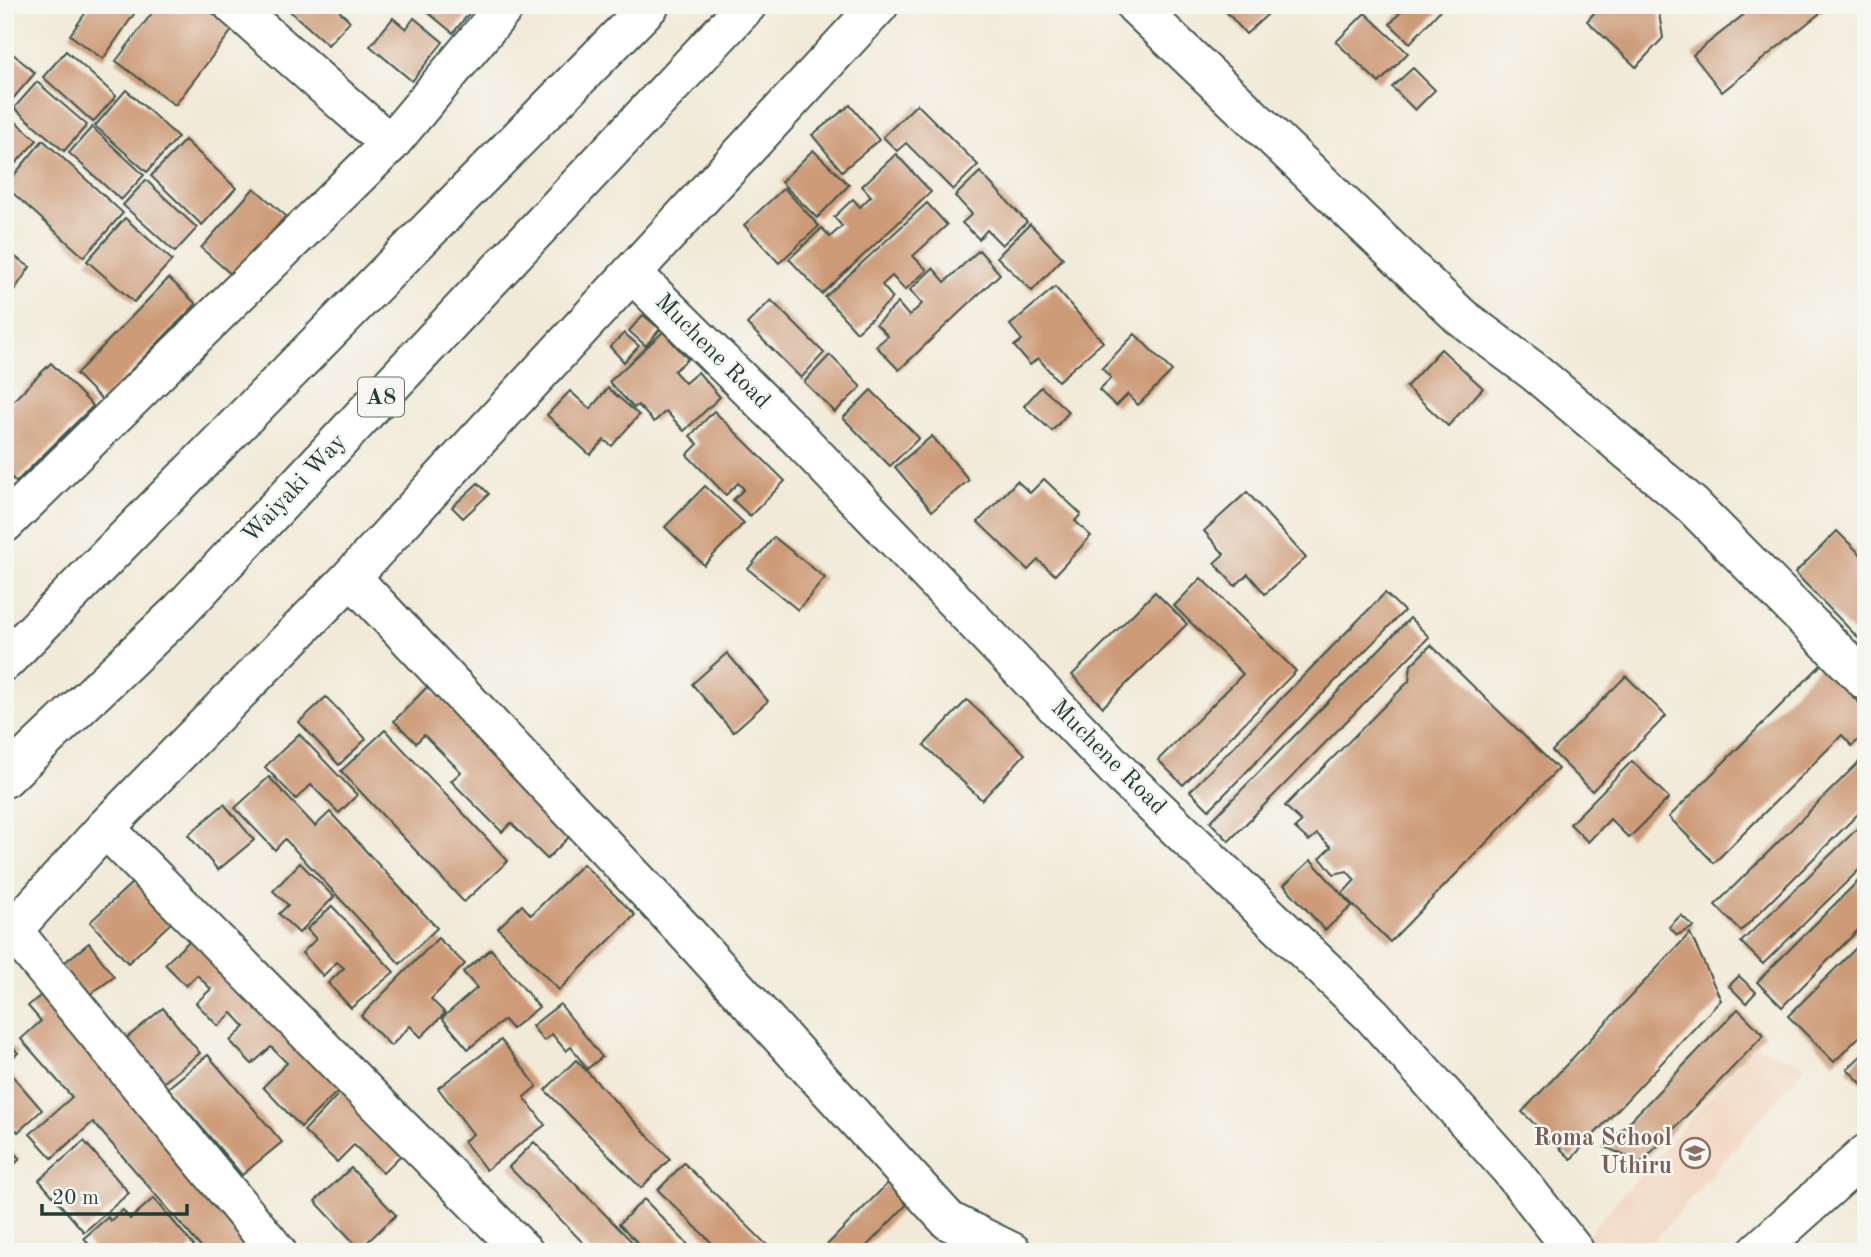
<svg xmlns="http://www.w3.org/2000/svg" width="1871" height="1257" viewBox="0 0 1871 1257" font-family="'Old Standard TT',serif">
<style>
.built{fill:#f2d5be}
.building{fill:#cd9b78}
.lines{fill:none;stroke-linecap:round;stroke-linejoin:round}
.minor-casing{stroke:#3f574d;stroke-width:42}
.highway-casing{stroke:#3f574d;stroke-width:42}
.minor{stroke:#fff;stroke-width:38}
.highway{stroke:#fff;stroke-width:38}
.labels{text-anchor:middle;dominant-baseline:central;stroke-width:5;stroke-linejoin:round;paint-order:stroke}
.shield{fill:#f6f6f2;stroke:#60746d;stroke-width:2}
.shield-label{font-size:23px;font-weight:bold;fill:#1f3d34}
.street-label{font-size:24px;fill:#1f3d34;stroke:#f6f6f2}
.education-label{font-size:24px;font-weight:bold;fill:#785e54;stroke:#f6f6f2;text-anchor:end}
</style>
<rect width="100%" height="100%" fill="#f6f6f2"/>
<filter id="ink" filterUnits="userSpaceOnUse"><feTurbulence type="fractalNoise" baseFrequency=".0143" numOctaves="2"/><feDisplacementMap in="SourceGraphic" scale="14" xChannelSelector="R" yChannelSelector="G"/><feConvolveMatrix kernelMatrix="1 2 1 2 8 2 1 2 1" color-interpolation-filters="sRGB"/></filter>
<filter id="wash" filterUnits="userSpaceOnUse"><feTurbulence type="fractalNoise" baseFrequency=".00686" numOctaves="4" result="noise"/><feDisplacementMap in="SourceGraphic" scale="28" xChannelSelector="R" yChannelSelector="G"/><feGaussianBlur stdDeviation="1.57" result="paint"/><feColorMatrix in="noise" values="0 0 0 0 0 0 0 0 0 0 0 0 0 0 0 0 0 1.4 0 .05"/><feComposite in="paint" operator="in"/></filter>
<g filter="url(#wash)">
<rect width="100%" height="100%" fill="#f2ead8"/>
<path class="built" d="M1755 1045 1806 1066 1644 1252H1616L1583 1239Z"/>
<g id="blocks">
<g class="building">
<path d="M91 5H122L134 14 103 59 70 35Z"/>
<path d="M158 5H202L233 29 175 105 116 61Z"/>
<path d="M283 5H333L350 21 328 45Z"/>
<path d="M419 5H476L453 33Z"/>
<path d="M1225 5H1278L1246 34 1222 7Z"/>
<path d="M1407 5H1445L1410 43 1390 24Z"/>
<path d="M1601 5H1666L1659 13 1663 38 1636 67 1587 21Z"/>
<path d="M1756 5H1830L1722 92 1693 55Z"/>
<path d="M1365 13 1408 53 1379 83 1336 42Z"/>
<path d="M393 18 406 29 414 18 443 42 412 81 370 46Z"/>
<path d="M5 47 35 73 10 102 5 98Z"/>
<path d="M66 51 116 96 93 122 43 77Z"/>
<path d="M1413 68 1435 90 1415 110 1392 87Z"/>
<path d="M37 82 87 125 64 151 14 108Z"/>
<path d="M126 90 178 137 147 172 95 126Z"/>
<path d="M917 104 978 165 953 190 906 143 897 151 883 137Z"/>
<path d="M850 105 879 140 842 171 812 135Z"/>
<path d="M10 117 37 140 5 175V122Z"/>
<path d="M92 127 144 175 121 200 69 153Z"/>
<path d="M43 140 123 213 84 257 5 186Z"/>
<path d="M185 140 236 188 202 225 151 176Z"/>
<path d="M813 150 849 185 817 218 781 182Z"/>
<path d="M896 154 931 192 822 294 789 259 822 228 830 237 842 226 834 217 853 199 860 207 871 196 862 186Z"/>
<path d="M980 172 1027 222 1002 245 987 230 979 239 962 223 972 214 955 196Z"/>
<path d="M146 180 197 228 175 252 123 205Z"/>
<path d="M254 188 286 216 233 276 201 248Z"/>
<path d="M784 188 819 226 779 263 744 225Z"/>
<path d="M927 203 947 225 913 256 927 270 905 290 892 276 882 285 893 298 857 332 825 297Z"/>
<path d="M125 218 172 260 134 302 87 261Z"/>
<path d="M1030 224 1063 258 1032 291 997 257Z"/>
<path d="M5 250 30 267 5 304Z"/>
<path d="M979 250 1000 274 899 370 876 346 888 336 876 324 898 303 909 316 922 304 910 290 933 268 945 282Z"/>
<path d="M169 278 196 304 102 400 76 374Z"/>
<path d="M1055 287 1103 342 1058 381 1038 358 1030 365 1014 346 1022 340 1010 325Z"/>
<path d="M771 300 824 353 801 378 747 324Z"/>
<path d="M643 315 660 329 646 346 629 331Z"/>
<path d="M663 332 688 359 674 371 685 383 698 372 720 397 684 431 666 411 654 422 638 405 634 408 609 382Z"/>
<path d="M624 333 639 346 624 362 610 347Z"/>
<path d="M1135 334 1172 371 1138 405 1128 394 1116 406 1099 390 1111 378 1102 368Z"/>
<path d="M1441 349 1483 388 1448 426 1406 387Z"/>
<path d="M830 355 861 387 835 412 804 382Z"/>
<path d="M51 363 93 406 16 482 5 471V409Z"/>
<path d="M1041 387 1069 412 1052 431 1024 406Z"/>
<path d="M608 388 639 415 612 446 604 440 590 455 547 415 570 391 590 409Z"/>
<path d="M871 390 919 438 890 466 843 418Z"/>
<path d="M714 411 785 481 750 516 733 500 744 489 738 483 726 495 687 455 698 444 690 436Z"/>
<path d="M932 436 969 480 932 511 895 467Z"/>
<path d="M1044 479 1081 514 1075 521 1091 536 1055 575 1038 560 1028 570 978 522 1017 481 1030 493Z"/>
<path d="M478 483 489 494 463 518 452 507Z"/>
<path d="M705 486 744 523 704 565 665 527Z"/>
<path d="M1247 492 1306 558 1265 594 1248 574 1235 586 1214 563 1224 554 1204 531Z"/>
<path d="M1837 531 1862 556 1866 552V646L1795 573Z"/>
<path d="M774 537 825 578 798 610 748 569Z"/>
<path d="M1201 578 1296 671 1183 785 1158 760 1243 674 1174 606Z"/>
<path d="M1155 592 1187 624 1103 707 1072 675Z"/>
<path d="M1385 593 1404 611 1209 810 1190 791Z"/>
<path d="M1410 618 1429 637 1229 841 1210 822Z"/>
<path d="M1431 645 1558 769 1390 942 1342 894 1355 880 1347 871 1334 874 1320 858 1331 847 1317 834 1309 841 1295 828 1302 822 1285 806 1409 681 1411 665Z"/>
<path d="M727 653 768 701 733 732 692 684Z"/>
<path d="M1829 657 1861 690 1853 697 1866 710V732L1852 746 1842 735 1714 863 1669 817Z"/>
<path d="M1626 676 1666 716 1592 791 1552 751Z"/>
<path d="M429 685 575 831 547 859 511 823 502 832 451 781 461 772 424 735 416 743 394 721Z"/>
<path d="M326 697 366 739 339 765 299 722Z"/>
<path d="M967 700 1025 754 982 800 924 745Z"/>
<path d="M385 730 508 861 464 902 341 771Z"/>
<path d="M299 734 357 795 339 813 311 785 296 799 265 767Z"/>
<path d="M1866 755V806L1741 931 1715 905Z"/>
<path d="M1632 761 1669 798 1629 838 1610 819 1588 842 1570 824Z"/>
<path d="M269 777 315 826 330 812 437 928 400 964 285 839 275 850 235 808Z"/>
<path d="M224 804 254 840 218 870 188 835Z"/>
<path d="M1866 820V863L1763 964 1741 942Z"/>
<path d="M1311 860 1352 906 1325 930 1284 885Z"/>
<path d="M300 863 334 897 299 933 279 914 288 905 273 891Z"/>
<path d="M583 864 635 915 559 990 498 928 522 905 531 915Z"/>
<path d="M1866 873V922L1782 1007 1757 982Z"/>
<path d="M134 881 172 922 128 963 90 922Z"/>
<path d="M332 906 394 972 351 1008 328 983 344 968 337 962 323 976 302 953 316 939 307 929Z"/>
<path d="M1681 915 1694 927 1677 935 1669 927Z"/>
<path d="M201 930 346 1083 301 1127 263 1087 287 1063 271 1047 252 1064 230 1041 245 1027 232 1013 218 1026 196 1003 211 989 197 975 186 986 165 964Z"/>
<path d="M1690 933 1721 1000 1571 1159 1522 1112Z"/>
<path d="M438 938 465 964 431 999 445 1013 421 1037 410 1026 391 1046 361 1016Z"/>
<path d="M1866 938V1030L1834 1062 1788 1016Z"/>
<path d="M89 943 114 977 85 998 60 966Z"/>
<path d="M491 949 539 1007 512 1029 504 1020 468 1049 442 1018 477 988 463 972Z"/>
<path d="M1739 976 1756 992 1746 1003 1729 986Z"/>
<path d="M46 991 272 1252H205L93 1122 52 1158 30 1134 72 1097 21 1039 41 1021 28 1006Z"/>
<path d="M560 1004 602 1057 587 1069 571 1047 566 1051 552 1034 544 1041 532 1026Z"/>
<path d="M163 1008 200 1053 159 1086 123 1041Z"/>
<path d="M1738 1009 1764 1035 1641 1163 1605 1147Z"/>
<path d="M5 1040 18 1053 5 1065Z"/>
<path d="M501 1040 537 1086 524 1097 545 1125 486 1170 464 1141 473 1134 438 1088Z"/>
<path d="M1866 1051V1088L1847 1069Z"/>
<path d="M208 1055 282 1142 242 1175 168 1088Z"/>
<path d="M576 1060 670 1159 641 1188 545 1090Z"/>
<path d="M11 1074 42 1110 18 1132 5 1118V1079Z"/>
<path d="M346 1086 409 1147 383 1173 354 1145 337 1162 304 1131Z"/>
<path d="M84 1141 129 1193 84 1232 39 1180Z"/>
<path d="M534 1142 642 1252H592L509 1167Z"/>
<path d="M5 1144 20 1159 5 1173Z"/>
<path d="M684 1163 770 1248 767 1252H721L658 1190Z"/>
<path d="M351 1168 396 1215 360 1249 315 1201Z"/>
<path d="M894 1177 914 1197 861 1252H820Z"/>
<path d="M154 1198 194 1246 187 1252H95L84 1238 108 1217 110 1221 123 1210 130 1219Z"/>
<path d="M644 1199 695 1252H647L619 1224Z"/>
</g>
</g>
</g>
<g filter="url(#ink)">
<use href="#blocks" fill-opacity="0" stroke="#3f574d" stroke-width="2"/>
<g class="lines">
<g class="minor-casing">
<g id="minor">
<path d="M233 5 390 144"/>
<path d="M1135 5 1461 317 1536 373 1692 505 1866 681"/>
<path d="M632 273 788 427 1122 775 1372 1015 1510 1169 1575 1252"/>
<path d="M5 523 390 144 506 5"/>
<path d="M351 577 680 926 949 1221 1012 1252"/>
<path d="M105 828 524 1252"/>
<path d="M14 932 277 1252"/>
<path d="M5 939 105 828 351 577 879 5"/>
<path d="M1757 1252 1866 1154"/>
</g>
</g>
<g class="highway-casing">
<g id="highway">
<path d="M5 661 650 5"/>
<path d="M5 778 180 611 747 5"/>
</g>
</g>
<use href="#minor" class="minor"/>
<use href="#highway" class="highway"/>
</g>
</g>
<defs>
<g id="school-ring" transform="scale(1.575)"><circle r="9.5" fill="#f6f6f2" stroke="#8d6e63" stroke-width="1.5"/><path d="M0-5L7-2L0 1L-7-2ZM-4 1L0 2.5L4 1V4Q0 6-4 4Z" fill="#8d6e63"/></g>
</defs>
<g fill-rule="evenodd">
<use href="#school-ring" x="1695" y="1153"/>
</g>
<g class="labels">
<rect class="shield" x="358" y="377.5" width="46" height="39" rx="5"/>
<g class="shield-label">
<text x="381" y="397">A8</text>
</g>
<g class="street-label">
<text transform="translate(712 352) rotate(45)">Muchene Road</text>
<text transform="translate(295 489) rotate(-47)">Waiyaki Way</text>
<text transform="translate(1108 758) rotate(45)">Muchene Road</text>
</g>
<g class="education-label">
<text x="1672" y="1139">Roma School<tspan x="1672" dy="28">Uthiru</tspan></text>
</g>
</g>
<rect width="1871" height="1257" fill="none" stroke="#f6f6f2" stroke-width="28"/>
<path d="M42 1204v10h145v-10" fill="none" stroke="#1f3d34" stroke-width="3.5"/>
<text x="52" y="1204" font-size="21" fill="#1f3d34" stroke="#f6f6f2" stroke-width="5" paint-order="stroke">20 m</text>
</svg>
